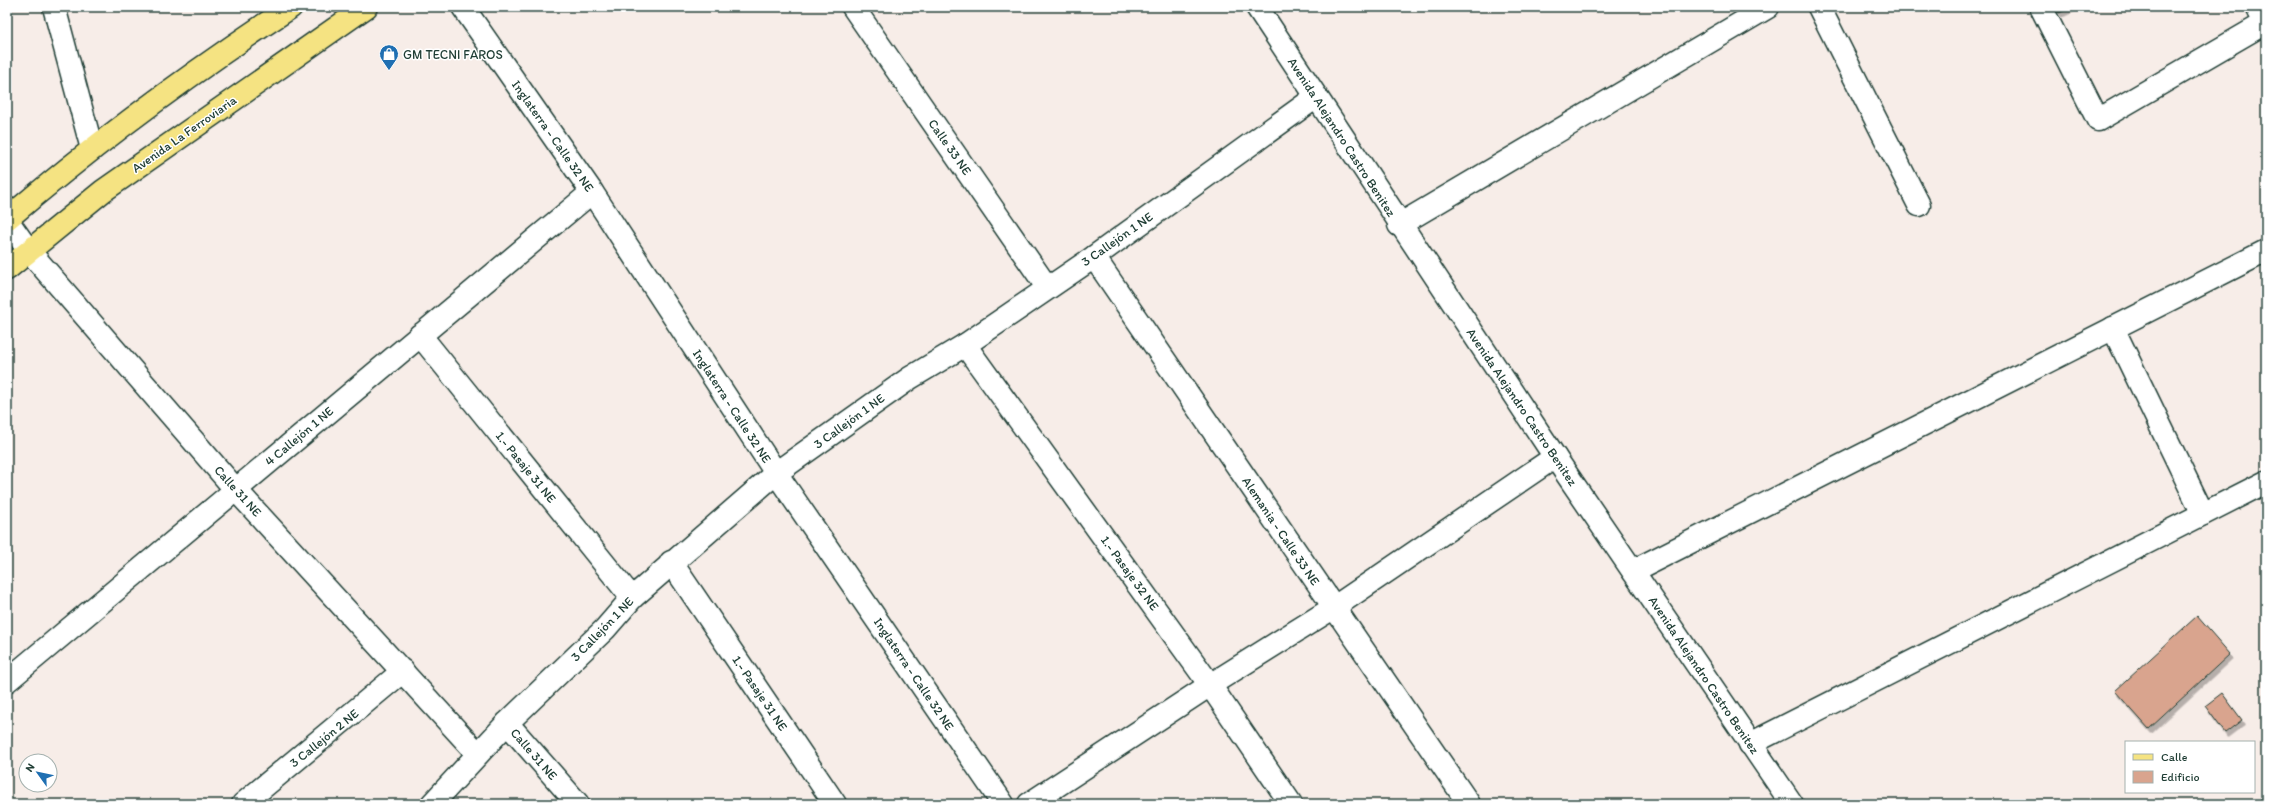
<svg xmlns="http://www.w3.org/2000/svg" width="2273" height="811" viewBox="0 0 2273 811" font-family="Itim,sans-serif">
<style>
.building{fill:#d9a48e;stroke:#1f3d34;filter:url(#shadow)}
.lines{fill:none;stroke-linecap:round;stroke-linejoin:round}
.minor-casing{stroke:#1f3d34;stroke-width:25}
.major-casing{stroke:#1f3d34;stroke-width:25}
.minor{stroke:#fff;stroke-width:22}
.major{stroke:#f5e382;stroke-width:22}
.labels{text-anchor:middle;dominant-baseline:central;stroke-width:3;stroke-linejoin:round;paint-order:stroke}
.poi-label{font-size:13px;fill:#1f3d34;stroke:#fff;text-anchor:start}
.street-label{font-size:13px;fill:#1f3d34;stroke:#fff}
</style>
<defs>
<filter id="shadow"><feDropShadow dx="2.5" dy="4.5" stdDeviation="0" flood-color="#0004"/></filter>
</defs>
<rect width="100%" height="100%" fill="#f7ede8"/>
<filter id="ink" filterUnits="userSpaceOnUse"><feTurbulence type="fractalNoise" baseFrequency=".025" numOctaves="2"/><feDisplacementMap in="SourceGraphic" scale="8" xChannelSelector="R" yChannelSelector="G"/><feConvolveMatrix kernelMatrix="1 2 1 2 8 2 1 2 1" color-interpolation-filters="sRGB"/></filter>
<g filter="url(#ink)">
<g class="building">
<path d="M2056 7H2072L2059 13Z"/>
<path d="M2197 616 2230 654 2149 729 2115 691Z"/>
<path d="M2222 693 2242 720 2225 733 2205 706Z"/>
</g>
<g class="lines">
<g class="minor-casing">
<g id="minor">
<path d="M54 7 92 149"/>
<path d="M463 7 592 192 776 473 1003 804"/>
<path d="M853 7 1047 287"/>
<path d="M1257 7 1555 457 1792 804"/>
<path d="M1819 7 1919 205"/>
<path d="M2041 7 2098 120 2265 23 2257 7"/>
<path d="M7 220 29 251 236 490 478 754"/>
<path d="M1399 225 1768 7"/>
<path d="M1094 257 1469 804"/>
<path d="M2113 328 2203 514"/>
<path d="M420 335 632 598"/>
<path d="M965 345 1210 685 1291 804"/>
<path d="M671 562 835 804"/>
<path d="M1633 571 2266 251"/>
<path d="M7 681 592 192"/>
<path d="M507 723 578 804"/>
<path d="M1750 744 2266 482"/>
<path d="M243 804 403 671"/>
<path d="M432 804 507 723 605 629 632 598 776 473 910 378 965 345 1094 257 1316 97"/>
<path d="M1029 804 1210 685 1333 608 1555 457"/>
</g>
</g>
<g class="major-casing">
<g id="major">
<path d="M7 219C97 142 192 72 291 7"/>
<path d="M7 269 103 191 366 7"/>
</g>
</g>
<use href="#minor" class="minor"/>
<use href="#major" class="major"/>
</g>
</g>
<defs>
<g id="shop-pin" transform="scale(1)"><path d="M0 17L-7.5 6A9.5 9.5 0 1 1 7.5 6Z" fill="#1f6fb2" stroke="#fff"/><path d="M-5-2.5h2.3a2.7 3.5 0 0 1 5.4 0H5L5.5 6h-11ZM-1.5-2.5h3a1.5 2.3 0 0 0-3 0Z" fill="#fff"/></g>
</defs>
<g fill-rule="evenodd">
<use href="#shop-pin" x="389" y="54"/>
</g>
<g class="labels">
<g class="poi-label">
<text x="403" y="54">GM TECNI FAROS</text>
</g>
<g class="street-label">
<text transform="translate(184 134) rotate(-35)">Avenida La Ferroviaria</text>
<text transform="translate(553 136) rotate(55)">Inglaterra - Calle 32 NE</text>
<text transform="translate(1342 137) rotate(57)">Avenida Alejandro Castro Benitez</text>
<text transform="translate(950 147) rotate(55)">Calle 33 NE</text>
<text transform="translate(1117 239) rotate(-35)">3 Callejón 1 NE</text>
<text transform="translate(732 406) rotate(57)">Inglaterra - Calle 32 NE</text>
<text transform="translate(1522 407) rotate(56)">Avenida Alejandro Castro Benitez</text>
<text transform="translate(849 421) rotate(-36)">3 Callejón 1 NE</text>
<text transform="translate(299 436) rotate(-40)">4 Callejón 1 NE</text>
<text transform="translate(526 467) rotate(51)">1.- Pasaje 31 NE</text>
<text transform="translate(238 491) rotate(48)">Calle 31 NE</text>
<text transform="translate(1281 531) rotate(56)">Alemania - Calle 33 NE</text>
<text transform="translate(1130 573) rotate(54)">1.- Pasaje 32 NE</text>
<text transform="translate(602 629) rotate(-46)">3 Callejón 1 NE</text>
<text transform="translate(914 674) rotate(56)">Inglaterra - Calle 32 NE</text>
<text transform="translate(1704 675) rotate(56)">Avenida Alejandro Castro Benitez</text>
<text transform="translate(760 693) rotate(56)">1.- Pasaje 31 NE</text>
<text transform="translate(324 738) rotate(-39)">3 Callejón 2 NE</text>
<text transform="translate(534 754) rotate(49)">Calle 31 NE</text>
</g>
</g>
<rect width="2273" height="811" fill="none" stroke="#fff" stroke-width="24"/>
<rect x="12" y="12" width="2249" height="787" fill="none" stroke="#1f3d34" stroke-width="1.5" filter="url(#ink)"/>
<rect x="2125" y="741" width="130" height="52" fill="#ffffff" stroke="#a5b1ae"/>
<rect x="2133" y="754" width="20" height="6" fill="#f5e382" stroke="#a5b1ae"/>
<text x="2161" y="761" font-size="12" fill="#1f3d34">Calle</text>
<rect x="2133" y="771" width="20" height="12" fill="#d9a48e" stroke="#a5b1ae"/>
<text x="2161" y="781" font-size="12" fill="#1f3d34">Edificio</text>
<g transform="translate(38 773) rotate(303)"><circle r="19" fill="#ffffff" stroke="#a5b1ae"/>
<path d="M0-3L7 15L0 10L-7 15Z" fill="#1f6fb2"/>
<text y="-6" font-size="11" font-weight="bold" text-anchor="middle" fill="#1f3d34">N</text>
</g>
</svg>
